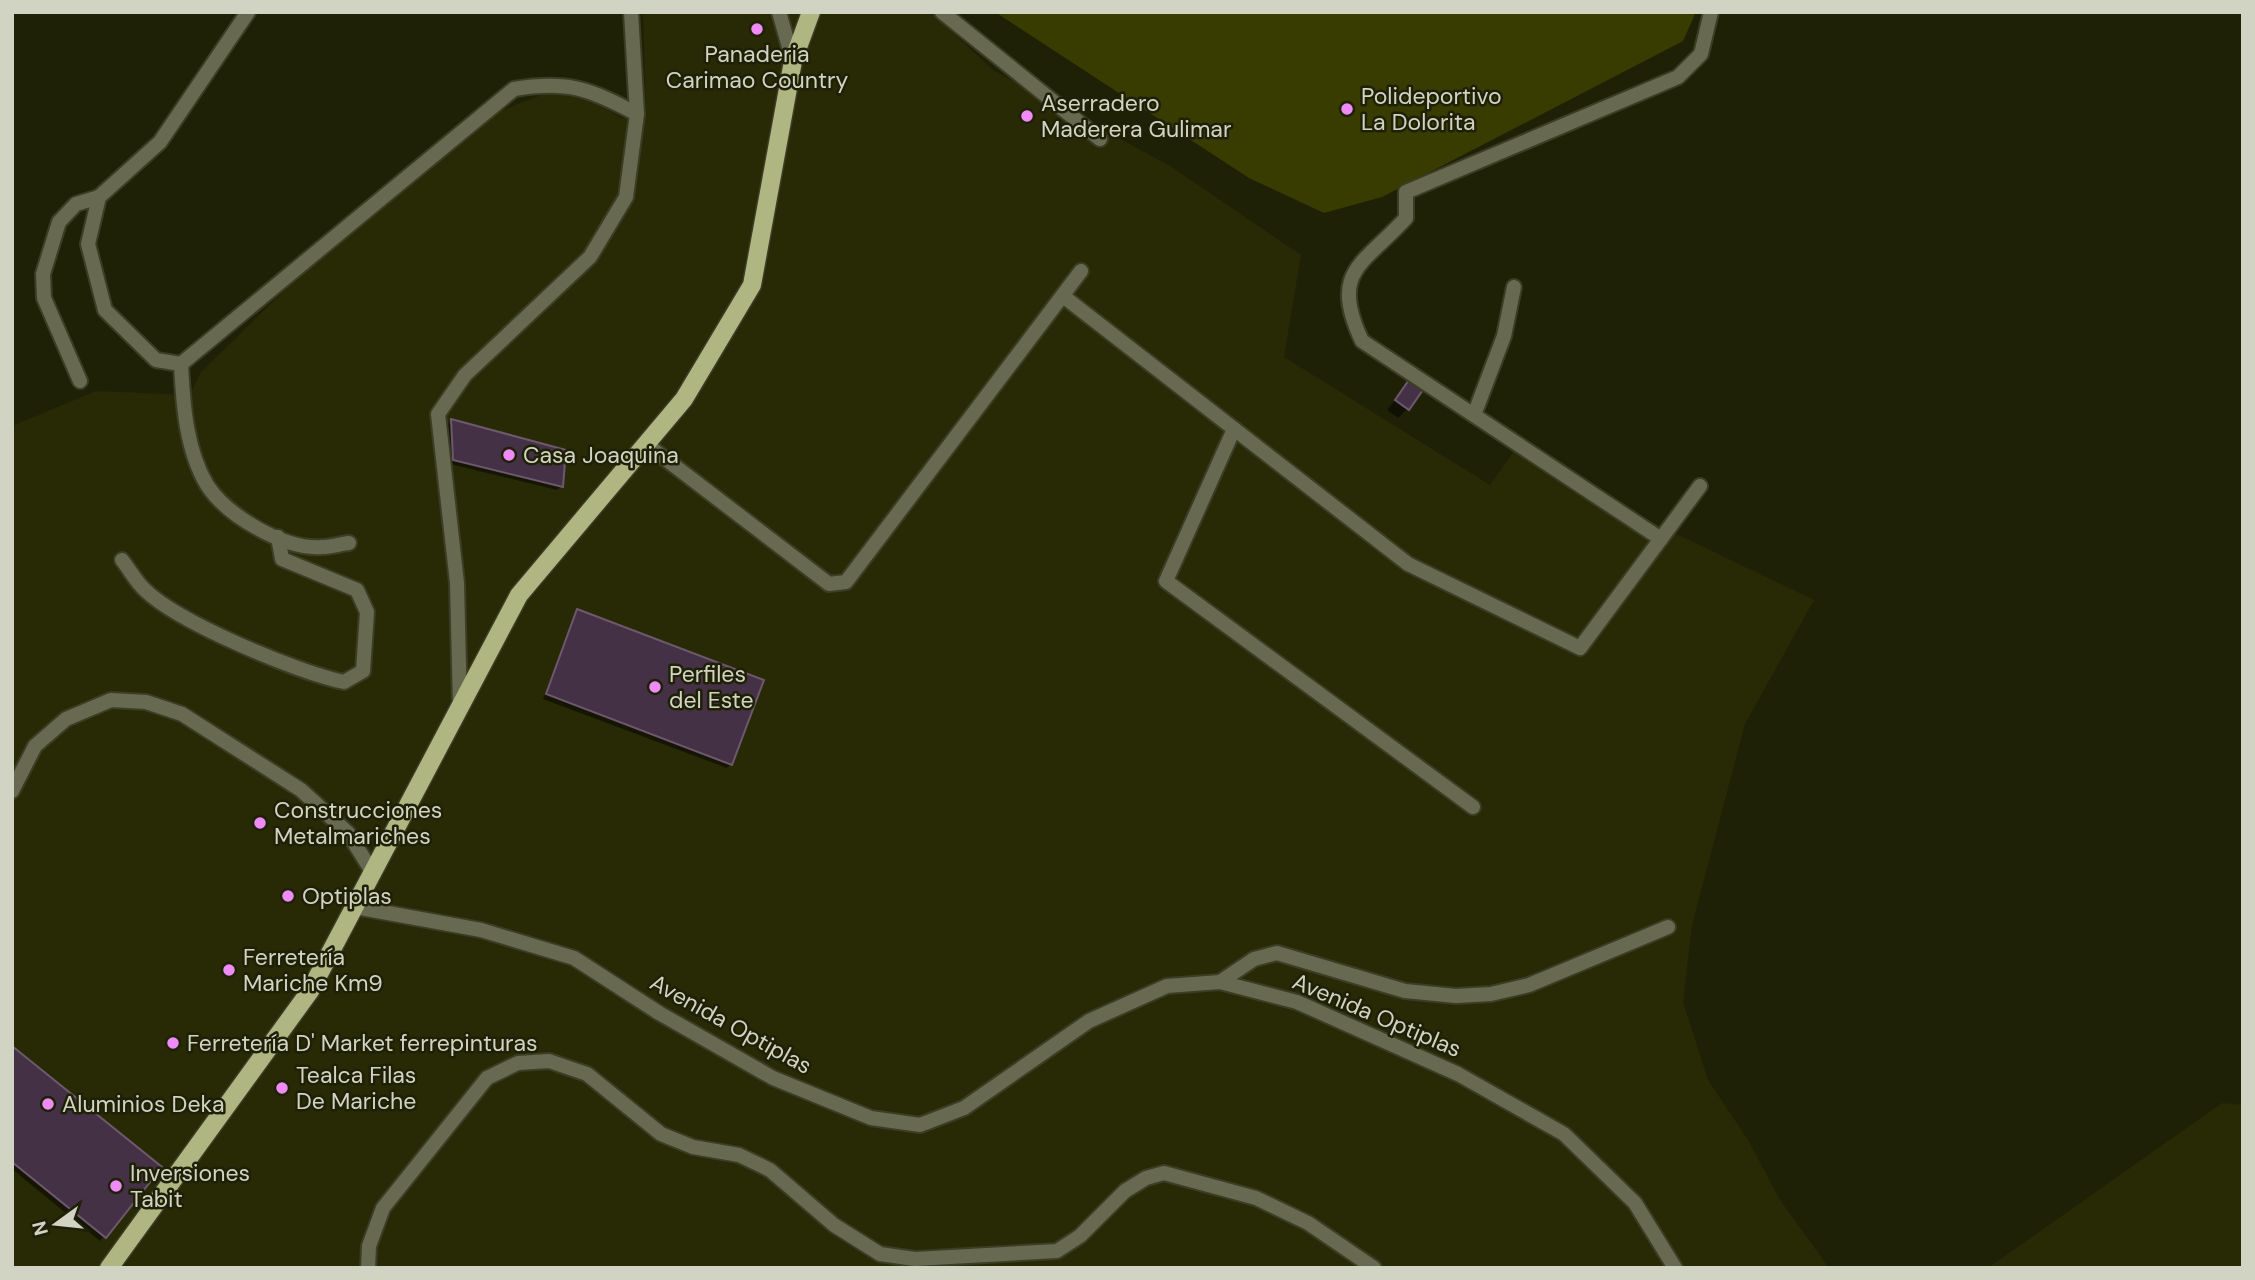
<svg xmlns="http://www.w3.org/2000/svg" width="2255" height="1280" viewBox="0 0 2255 1280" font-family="'DM Sans',sans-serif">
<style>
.built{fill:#272a05}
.green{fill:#393c00}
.shadow{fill:#0007}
.building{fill:#453146;stroke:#6d586e;stroke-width:2}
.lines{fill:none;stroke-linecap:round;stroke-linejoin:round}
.minor-casing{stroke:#3b3d24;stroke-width:18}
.tertiary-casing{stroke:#3b3d24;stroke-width:18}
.primary-casing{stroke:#3b3d24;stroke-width:21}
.minor{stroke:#676a51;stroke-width:14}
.tertiary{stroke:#676a51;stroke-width:14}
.primary{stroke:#b0b682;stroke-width:18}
.poi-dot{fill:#ef8bf7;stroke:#1f2106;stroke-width:2.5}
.labels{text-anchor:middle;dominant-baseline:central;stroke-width:5;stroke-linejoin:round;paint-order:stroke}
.poi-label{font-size:23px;fill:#d1d3c3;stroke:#1f2106;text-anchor:start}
.street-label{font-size:23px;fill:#d1d3c3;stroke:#1f2106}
</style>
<rect width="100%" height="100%" fill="#1f2106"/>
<g class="built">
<path d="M643 12H931L993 70 1170 166 1301 255 1284 357 1490 485 1517 447 1639 516 1814 600 1745 724 1692 925 1683 1002 1708 1080 1748 1140 1780 1200 1829 1268H12V426L96 391 190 395 201 372 294 281 498 112 549 92 584 99 605 107 621 118 646 115Z"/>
<path d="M2222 1103 2243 1105V1268H1988Z"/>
</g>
<path class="green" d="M995 12H1696L1683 41 1382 197 1324 213 1249 178Z"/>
<g class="shadow">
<path d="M1412 379 1407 409 1398 418 1387 410Z"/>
<path d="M452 421 561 486 557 490 450 464 448 424Z"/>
<path d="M578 611 731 764 727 768 543 699Z"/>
<path d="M12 1048 104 1236 100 1241 12 1169Z"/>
</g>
<g class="building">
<path d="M1411 377 1425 387 1409 410 1395 400Z"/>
<path d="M451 419 566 450 563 487 453 460Z"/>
<path d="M577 609 764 680 732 765 546 694Z"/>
<path d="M12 1046 162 1167 106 1238 12 1162Z"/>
</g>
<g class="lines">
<g class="minor-casing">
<g id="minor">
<path d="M248 12 160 142 99 197 88 244 105 310 156 360 181 364 514 89C568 80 590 89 637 114L626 197 590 257 465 375 438 414 457 583 460 707"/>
<path d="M631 12 637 114"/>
<path d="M942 12 1100 139"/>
<path d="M1063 296 1408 564 1580 648 1700 486"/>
<path d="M181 364C183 404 186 450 207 485 227 516 285 550 322 547 331 547 340 544 349 543"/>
<path d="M80 381 44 298 43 274 59 222 76 204 99 197"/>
<path d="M1474 415 1504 336 1514 287"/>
<path d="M1234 429 1166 581 1473 807"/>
<path d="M646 444 829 584 846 582 1081 271"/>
<path d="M1661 539 1362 341C1329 271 1363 265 1406 218V192L1678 77 1701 54 1711 12"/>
<path d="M122 560C130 570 136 582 145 590 179 623 297 672 344 682L363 671 367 612 357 590 282 559 278 537"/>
<path d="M12 791 35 746 66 719 111 700 146 702 182 714 301 790 348 833 373 873"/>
<path d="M355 907 481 930 574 958 659 1013 773 1078 871 1118 920 1125 964 1108 1089 1021 1167 986 1220 982 1297 1002 1458 1074 1564 1134 1635 1203 1675 1268"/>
<path d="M1220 982 1254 959 1277 953 1405 991 1456 996 1491 994 1529 985 1668 927"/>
<path d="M368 1268 369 1246 383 1208 487 1078 518 1063 549 1061 587 1074 661 1134 693 1147 739 1155 770 1170 834 1225 880 1254 915 1259 1057 1251 1080 1236 1125 1191 1146 1178 1164 1173 1256 1198 1308 1223 1374 1268"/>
</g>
</g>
<g class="tertiary-casing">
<path id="tertiary" d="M779 12 793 61"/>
</g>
<g class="primary-casing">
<path id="primary" d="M109 1268 310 991 519 595 684 399 752 285 793 61 811 12"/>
</g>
<use href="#minor" class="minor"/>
<use href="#tertiary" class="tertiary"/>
<use href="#primary" class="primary"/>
</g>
<g class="poi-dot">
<circle cx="757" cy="29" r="7"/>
<circle cx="1347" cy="109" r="7"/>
<circle cx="1027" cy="116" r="7"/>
<circle cx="509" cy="455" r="7"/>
<circle cx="655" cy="687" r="7"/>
<circle cx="260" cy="823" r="7"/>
<circle cx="288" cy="896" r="7"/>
<circle cx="229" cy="970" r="7"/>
<circle cx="173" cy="1043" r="7"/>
<circle cx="282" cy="1088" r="7"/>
<circle cx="48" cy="1104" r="7"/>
<circle cx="116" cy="1186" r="7"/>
</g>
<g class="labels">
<g class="poi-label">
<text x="757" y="54" text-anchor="middle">Panaderia<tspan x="757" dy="26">Carimao Country</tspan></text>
<text x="1361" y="96">Polideportivo<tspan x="1361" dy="26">La Dolorita</tspan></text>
<text x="1041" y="103">Aserradero<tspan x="1041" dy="26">Maderera Gulimar</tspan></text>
<text x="523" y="455">Casa Joaquina</text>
<text x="669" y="674">Perfiles<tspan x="669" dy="26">del Este</tspan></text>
<text x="274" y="810">Construcciones<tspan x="274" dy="26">Metalmariches</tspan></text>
<text x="302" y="896">Optiplas</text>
<text x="243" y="957">Ferretería<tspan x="243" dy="26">Mariche Km9</tspan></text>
<text x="187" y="1043">Ferretería D' Market ferrepinturas</text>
<text x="296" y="1075">Tealca Filas<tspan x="296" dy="26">De Mariche</tspan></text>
<text x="62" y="1104">Aluminios Deka</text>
<text x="130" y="1173">Inversiones<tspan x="130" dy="26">Tabit</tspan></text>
</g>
<g class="street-label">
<text transform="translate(1377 1015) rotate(23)">Avenida Optiplas</text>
<text transform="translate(731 1024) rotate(29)">Avenida Optiplas</text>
</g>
</g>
<rect width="2255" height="1280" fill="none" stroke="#d1d3c3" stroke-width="28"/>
<g transform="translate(56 1224) rotate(255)" stroke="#1f2106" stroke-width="5" paint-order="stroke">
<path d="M0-5L12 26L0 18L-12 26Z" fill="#d1d3c3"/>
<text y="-10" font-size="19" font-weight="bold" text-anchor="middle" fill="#d1d3c3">N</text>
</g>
</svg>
